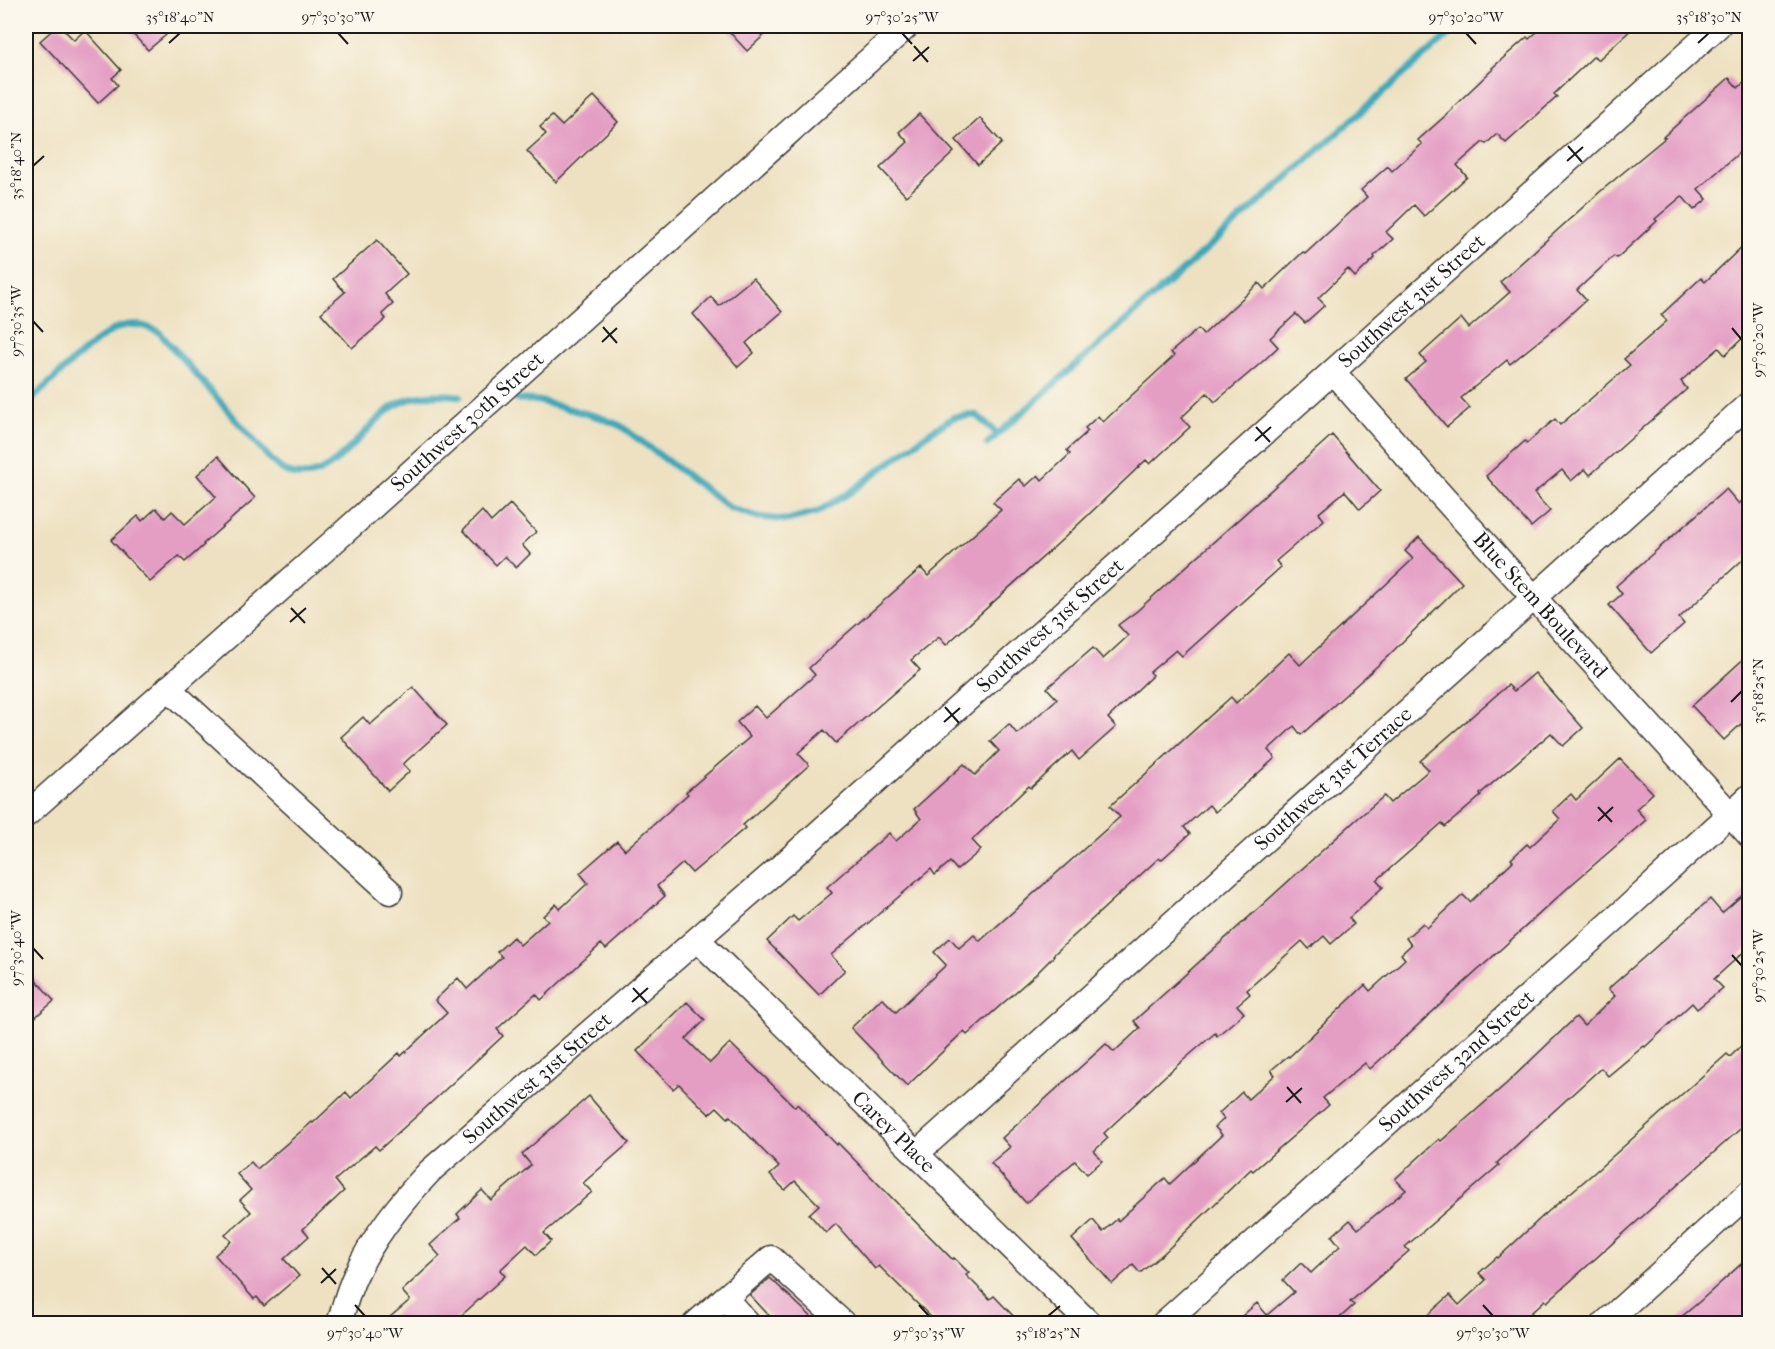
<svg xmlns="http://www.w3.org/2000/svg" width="1775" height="1349" viewBox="0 0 1775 1349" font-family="'IM FELL French Canon',serif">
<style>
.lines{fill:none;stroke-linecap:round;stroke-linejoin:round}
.stream{stroke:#3ba9ba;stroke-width:7}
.building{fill:#e49ec4}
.minor-casing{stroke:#3c3a35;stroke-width:27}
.minor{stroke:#fff;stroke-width:24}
.ticks{fill:none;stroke:#1c1c1c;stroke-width:2}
.labels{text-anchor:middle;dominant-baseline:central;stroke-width:4.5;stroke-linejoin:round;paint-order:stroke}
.street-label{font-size:21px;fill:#1c1c1c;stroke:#fbf7ec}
.neatline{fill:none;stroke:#1c1c1c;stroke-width:2}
.ticks-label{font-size:15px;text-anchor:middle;fill:#1c1c1c}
</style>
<rect width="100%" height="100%" fill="#fbf7ec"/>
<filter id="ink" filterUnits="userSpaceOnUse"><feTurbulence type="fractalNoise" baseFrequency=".0167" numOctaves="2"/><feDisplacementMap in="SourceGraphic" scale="12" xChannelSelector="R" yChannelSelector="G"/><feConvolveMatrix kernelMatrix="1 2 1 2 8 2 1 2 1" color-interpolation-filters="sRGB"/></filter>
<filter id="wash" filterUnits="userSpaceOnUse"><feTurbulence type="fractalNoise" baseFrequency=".008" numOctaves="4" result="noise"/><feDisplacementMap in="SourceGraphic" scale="24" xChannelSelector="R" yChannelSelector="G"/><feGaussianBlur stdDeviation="1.35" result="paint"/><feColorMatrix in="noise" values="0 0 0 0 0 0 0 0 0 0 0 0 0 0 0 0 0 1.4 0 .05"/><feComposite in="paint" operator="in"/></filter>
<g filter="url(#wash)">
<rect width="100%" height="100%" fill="#eee1c1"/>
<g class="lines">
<g class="stream">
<path d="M517 399 539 401 599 417 621 426 730 508 758 517 787 520 817 512 849 493 929 433 954 417 976 415 998 434 987 444"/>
<path d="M26 405C46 387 100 331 123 326 136 322 148 327 159 332L272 461C276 464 281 470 287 472 329 491 363 425 394 406 414 394 437 393 460 396"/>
<path d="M998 434 1458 26"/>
</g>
</g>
<g id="blocks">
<g class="building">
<path d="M57 26H60L74 40 85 30 121 70 112 78 118 85 98 103 40 41Z"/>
<path d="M125 26H157L166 35 148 50Z"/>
<path d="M724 26H774L747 51Z"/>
<path d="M1544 26H1635L1598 60 1594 56 1554 94 1557 97 1506 143 1497 134 1486 144 1483 142 1457 165 1467 177 1424 216 1414 205 1386 232 1393 239 1374 256 1375 258 1355 277 1348 269 1318 298 1325 305 1305 323 1296 314 1270 338 1278 347 1261 363 1215 402 1207 393 1181 418 1190 427 1150 464 1146 460 1064 538 946 645 939 637 911 660 920 670 836 743 824 730 798 753 809 765 743 825 745 828 692 873 683 863 657 886 665 896 606 949 601 944 541 1000 536 994 497 1029 503 1036 421 1112 379 1150 375 1146 335 1180 344 1191 303 1229 309 1236 284 1259 299 1276 264 1306 257 1297 254 1299 215 1255 231 1241 225 1235 251 1212 240 1200 251 1190 237 1174 251 1162 257 1169 312 1122 313 1123 346 1092 351 1098 399 1053 401 1056 447 1013 435 1000 458 978 467 989 502 957 497 952 513 937 520 945 548 920 543 916 556 904 560 909 588 883 580 873 617 841 625 850 688 794 686 792 750 737 737 722 755 706 766 718 815 675 809 668 846 634 921 568 928 576 1001 510 993 502 1019 479 1026 486 1038 475 1042 480 1070 454 1067 450 1088 431 1085 428 1098 416 1103 422 1174 356 1171 352 1198 329 1203 335 1259 283 1264 289 1303 252 1305 254 1367 197 1361 190 1388 166 1392 171 1422 144 1418 140 1453 109 1452 108 1493 69 1492 68 1527 37 1529 39Z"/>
<path d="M1729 78 1738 88 1749 78V144L1698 189 1707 199 1694 210 1682 196 1655 219 1657 221 1617 258 1614 256 1577 290 1586 300 1556 327 1510 364 1507 360 1461 398 1470 408 1447 427 1406 379 1426 362 1420 355 1461 318 1469 328 1510 292 1500 282 1602 190 1665 138 1663 137Z"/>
<path d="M594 96 618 122 556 182 527 151 546 134 540 127 552 116 562 126Z"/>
<path d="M919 114 954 152 906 196 880 168 908 142 899 132Z"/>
<path d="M980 118 1002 143 978 165 956 140Z"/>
<path d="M377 240 407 274 385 294 393 304 382 314 386 319 352 348 321 313 345 292 333 279Z"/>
<path d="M1749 240V332L1725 355 1719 348 1681 381 1687 389 1590 475 1585 469 1571 481 1562 470 1534 493 1550 511 1531 527 1486 476 1525 441 1527 443 1555 419 1560 425 1630 365 1624 359 1667 321 1661 315 1701 278 1705 282Z"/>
<path d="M753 278 782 312 746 343 754 353 738 367 693 314 711 297 719 306Z"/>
<path d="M1332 435 1380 491 1360 509 1345 491 1319 513 1324 520 1276 561 1281 567 1182 656 1176 650 1150 672 1153 675 1108 718 1116 727 1079 760 1072 751 1031 788 1029 786 972 840 981 850 957 870 950 862 935 875 931 869 831 955 845 970 819 995 767 941 793 916 798 921 832 893 827 887 889 833 896 841 921 819 914 809 964 764 975 775 999 751 990 741 1009 724 1017 734 1057 699 1047 688 1093 648 1103 659 1128 636 1118 625 1137 611Z"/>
<path d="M218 456 255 498 203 544 204 545 185 562 179 556 150 582 111 540 138 516 142 521 156 508 165 518 172 511 185 524 216 497 197 475Z"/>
<path d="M1726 489 1739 504 1749 494V554L1679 618 1684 624 1651 653 1609 605 1622 594 1616 586Z"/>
<path d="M510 504 536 532 522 545 530 554 516 568 505 556 496 565 463 530 482 511 491 522Z"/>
<path d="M1419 537 1462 583 1386 658 1301 735 1294 726 1268 750 1275 758 1215 812 1209 805 1184 827 1190 834 1161 860 1159 858 1053 955 1054 956 1036 974 967 1035 964 1031 907 1086 851 1028 882 998 896 1012 946 965 934 952 950 938 959 948 974 935 980 941 1120 817 1110 806 1231 697 1236 703 1289 653 1300 665 1413 559 1405 551Z"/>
<path d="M1749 654V734L1741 724 1724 740 1692 706Z"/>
<path d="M1535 673 1583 728 1563 746 1551 733 1480 794 1481 796 1445 827 1442 823 1377 880 1383 887 1349 918 1354 924 1331 944 1324 936 1309 949 1302 941 1247 990 1250 994 1237 1005 1244 1013 1217 1036 1215 1033 1166 1075 1104 1133 1108 1138 1094 1151 1102 1161 1087 1174 1075 1161 1026 1203 991 1163 1010 1147 1002 1138 1106 1044 1114 1052 1140 1028 1134 1021 1357 819 1384 796 1390 803 1429 770 1420 761 1508 685 1514 691Z"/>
<path d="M413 687 447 725 403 764 410 771 388 791 341 737 363 717 370 725Z"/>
<path d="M1620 759 1653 793 1636 809 1646 820 1572 884 1370 1069 1365 1063 1323 1098 1329 1105 1253 1171 1251 1169 1164 1253 1140 1273 1133 1265 1112 1284 1072 1239 1093 1220 1103 1232 1117 1219 1118 1221 1165 1178 1170 1184 1222 1135 1215 1127 1224 1119 1219 1113 1242 1092 1248 1099 1275 1075 1271 1070 1288 1056 1289 1057 1365 985 1370 991 1405 959 1401 954 1411 945 1406 938 1423 923 1427 928 1463 895 1470 902 1513 861 1511 859 1527 844 1530 847 1560 819 1553 811 1571 794 1576 800Z"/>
<path d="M1749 889V947L1714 979 1723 988 1697 1009 1692 1003 1645 1047 1644 1046 1608 1076 1601 1068 1497 1163 1499 1165 1405 1247 1409 1251 1350 1302 1354 1305 1334 1323H1234L1257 1303 1267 1315 1294 1292 1283 1280 1301 1263 1311 1273 1340 1246 1332 1236 1350 1220 1358 1229 1406 1190 1395 1179 1439 1139 1441 1141 1506 1084 1576 1017 1584 1026 1615 996 1608 989 1710 899 1722 913Z"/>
<path d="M26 968 54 1001 26 1025Z"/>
<path d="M687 1002 705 1020 686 1039 710 1063 730 1043 795 1107 797 1104 837 1145 838 1143 952 1259 954 1258 969 1273 966 1275 990 1299 994 1296 1020 1323H937L879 1266 875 1269 836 1224 826 1233 809 1214 819 1205 795 1181 785 1190 770 1175 779 1167 730 1116 728 1118 717 1107 709 1114 679 1084 673 1089 637 1051Z"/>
<path d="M1749 1038V1121L1547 1302 1545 1300 1520 1323H1419L1450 1295 1459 1305 1486 1280 1479 1273 1497 1257 1498 1258 1543 1216 1595 1172 1727 1054 1730 1057Z"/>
<path d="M589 1096 629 1143 583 1183 592 1192 544 1233 551 1241 536 1255 527 1245 500 1270 505 1276 453 1323H383L410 1300 402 1291 440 1256 430 1245 460 1218 457 1214 482 1190 491 1200 531 1165 522 1154Z"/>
<path d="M1749 1257V1323H1674L1698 1303Z"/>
<path d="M770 1278 818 1323H776L750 1295Z"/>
</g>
</g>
</g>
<g filter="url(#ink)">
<use href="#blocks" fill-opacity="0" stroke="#3c3a35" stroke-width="1.5"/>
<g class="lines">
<g class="minor-casing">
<g id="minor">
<path id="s1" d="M1333 372 1431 484 1750 836"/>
<path d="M168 688 390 892"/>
<path id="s2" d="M26 815 340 536 907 26"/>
<path id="s3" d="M698 940 1090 1324"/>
<path id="s4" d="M916 1154 1750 403"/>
<path d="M725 1298 748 1324"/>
<path id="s5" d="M339 1324C344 1307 348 1290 356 1274 374 1235 401 1202 430 1171L786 862 1718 26"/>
<path d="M695 1324 771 1258 844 1324"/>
<path id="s6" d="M1163 1324 1626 909 1750 796"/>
<path d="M1604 1324 1750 1192"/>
</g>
</g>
<use href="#minor" class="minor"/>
</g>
</g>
<path class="ticks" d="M338 33 348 44M902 33 912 44M1466 33 1476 44M169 43 180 33M1698 43 1709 33M914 46 928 62M913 61 929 47M1568 146 1582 162M1567 161 1583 147M33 166 44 156M33 321 43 332M603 327 617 343M1732 328 1742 340M602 342 617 328M1256 427 1270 442M1255 441 1271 427M291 608 305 623M290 622 306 608M1731 702 1742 691M945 707 959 723M944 722 960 708M1598 807 1612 822M1598 821 1613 807M33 948 43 959M1732 955 1742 966M633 988 647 1003M632 1002 648 988M1287 1087 1301 1103M1286 1102 1302 1088M322 1268 336 1284M321 1283 336 1269M355 1305 365 1316M919 1305 929 1316M1483 1305 1493 1316M1048 1316 1060 1306"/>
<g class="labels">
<g class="street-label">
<text stroke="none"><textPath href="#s5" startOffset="1492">Southwest 31st Street</textPath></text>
<text stroke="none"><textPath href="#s2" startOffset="591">Southwest 30th Street</textPath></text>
<text stroke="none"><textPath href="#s1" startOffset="312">Blue Stem Boulevard</textPath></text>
<text stroke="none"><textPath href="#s5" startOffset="1006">Southwest 31st Street</textPath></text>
<text stroke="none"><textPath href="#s4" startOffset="561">Southwest 31st Terrace</textPath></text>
<text stroke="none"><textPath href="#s6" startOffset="394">Southwest 32nd Street</textPath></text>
<text stroke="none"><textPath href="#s5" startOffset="322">Southwest 31st Street</textPath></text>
<text stroke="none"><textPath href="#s3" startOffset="274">Carey Place</textPath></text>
</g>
</g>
<rect width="1775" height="1349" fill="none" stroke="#fbf7ec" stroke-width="66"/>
<rect x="33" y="33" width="1709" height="1283" class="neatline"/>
<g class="ticks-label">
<text x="180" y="22">35°18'40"N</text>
<text x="338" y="22">97°30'30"W</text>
<text x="902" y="22">97°30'25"W</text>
<text x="1466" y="22">97°30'20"W</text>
<text x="1709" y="22">35°18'30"N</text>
<text transform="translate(16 166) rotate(-90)" y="5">35°18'40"N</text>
<text transform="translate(16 321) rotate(-90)" y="5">97°30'35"W</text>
<text transform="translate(1758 340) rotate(-90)" y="5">97°30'20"W</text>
<text transform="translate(1758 691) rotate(-90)" y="5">35°18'25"N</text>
<text transform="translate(16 948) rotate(-90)" y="5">97°30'40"W</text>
<text transform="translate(1758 966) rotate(-90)" y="5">97°30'25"W</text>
<text x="365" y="1338">97°30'40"W</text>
<text x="929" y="1338">97°30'35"W</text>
<text x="1048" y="1338">35°18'25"N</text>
<text x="1493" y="1338">97°30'30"W</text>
</g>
</svg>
